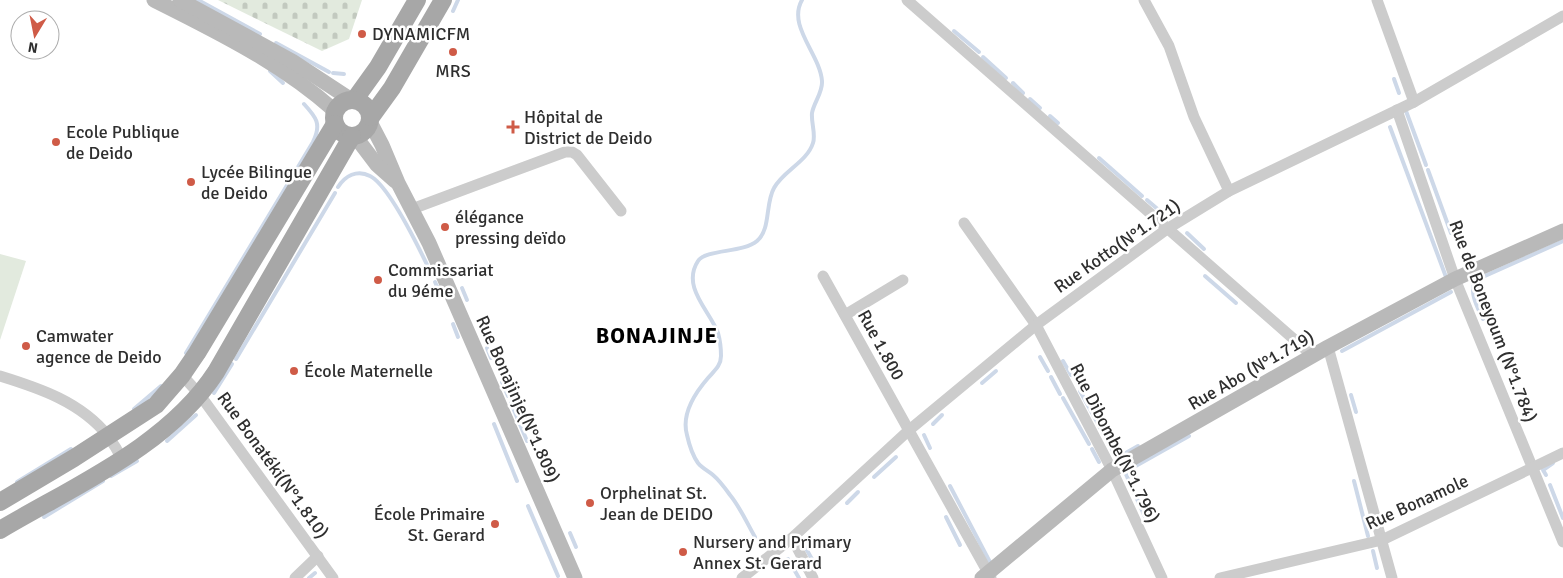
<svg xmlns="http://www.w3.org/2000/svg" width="1563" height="578" viewBox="0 0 1563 578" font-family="Signika,sans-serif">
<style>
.green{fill:#e2eade}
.cemetery{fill:url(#cemetery-stones)}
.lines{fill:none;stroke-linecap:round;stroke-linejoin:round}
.stream{stroke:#cdd8e8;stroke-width:4}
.street{stroke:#ccc;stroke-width:11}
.secondary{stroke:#b9b9b9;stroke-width:15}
.primary{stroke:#a7a7a7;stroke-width:18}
.poi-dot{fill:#cf5b47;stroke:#fff;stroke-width:2}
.labels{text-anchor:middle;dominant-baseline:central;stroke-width:5;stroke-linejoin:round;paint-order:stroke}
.poi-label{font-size:18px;fill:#2f2f2f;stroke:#fff;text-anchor:start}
.street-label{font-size:18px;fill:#2f2f2f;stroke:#fff}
.district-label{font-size:22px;font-weight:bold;letter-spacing:1px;fill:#000;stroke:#fff}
</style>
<defs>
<pattern id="cemetery-stones" width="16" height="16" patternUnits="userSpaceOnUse" patternTransform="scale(1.25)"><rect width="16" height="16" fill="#e2eade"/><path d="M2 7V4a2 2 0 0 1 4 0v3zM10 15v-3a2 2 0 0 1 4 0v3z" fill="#c2c9bf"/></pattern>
</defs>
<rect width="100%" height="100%" fill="#fff"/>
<path class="green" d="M0 254 26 261 0 340Z"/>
<path class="cemetery" d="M218 0H362L349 39 322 51Z"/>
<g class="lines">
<g class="stream">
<path d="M198 0 260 34"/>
<path d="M453 11 458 0"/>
<path d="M954 31 979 52"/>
<path d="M276 43 329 72"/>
<path d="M983 57 1006 78"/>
<path d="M270 71 283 83"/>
<path d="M333 73 344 74"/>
<path d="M1394 79 1399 93"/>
<path d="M1013 83 1023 93"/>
<path d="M1030 99 1040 108"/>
<path d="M1406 111 1426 165"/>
<path d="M1050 116 1058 123"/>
<path d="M1390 127 1446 277"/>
<path d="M1099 158 1142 196"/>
<path d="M1428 170 1451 233"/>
<path d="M338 187C345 176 357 169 370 176 390 186 421 252 431 273"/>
<path d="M1147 200 1168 218"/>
<path d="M1187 233 1204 249"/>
<path d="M1205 276 1236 303"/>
<path d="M435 282 439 291"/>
<path d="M462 288 467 300"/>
<path d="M1483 319C1478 308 1468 292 1476 280L1563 241"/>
<path d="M453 324 458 337"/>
<path d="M487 348 491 358"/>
<path d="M1342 351 1451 292"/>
<path d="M186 353 313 142C322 124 316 117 304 104"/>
<path d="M1040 357 1048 371"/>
<path d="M236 359 335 193"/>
<path d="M1063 361 1071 375"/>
<path d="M1051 377 1060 394"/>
<path d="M502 382 508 396"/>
<path d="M982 383 996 371"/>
<path d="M1080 391 1117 458 1138 446"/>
<path d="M214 393 232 364"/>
<path d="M1351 395 1356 412"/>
<path d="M1063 398 1089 444"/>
<path d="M511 403 527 441"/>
<path d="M134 409 161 386"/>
<path d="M494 424 517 481"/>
<path d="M933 424 942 415"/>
<path d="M924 435 930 448"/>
<path d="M167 441 196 415"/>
<path d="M1092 449 1099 462"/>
<path d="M1546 475 1543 470 1553 463"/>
<path d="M111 476 137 461"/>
<path d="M874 477 896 457"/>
<path d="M1354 481 1368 536"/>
<path d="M17 482 71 449"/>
<path d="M1550 485 1563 518"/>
<path d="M950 486 992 566"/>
<path d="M847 503 858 492"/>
<path d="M528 506 558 576"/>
<path d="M44 517 103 481"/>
<path d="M946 517 960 545"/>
<path d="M1145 517 1125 472 1189 436"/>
<path d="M570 533 576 547"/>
<path d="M755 537C747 523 740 507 730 495 725 488 719 480 713 475 708 471 702 468 698 463 693 456 689 444 687 435 681 414 695 393 708 378 714 371 721 366 721 356 721 349 720 340 718 333 710 311 681 287 698 261 706 249 743 253 757 241 771 229 765 204 774 188 783 171 807 162 813 143 816 134 811 123 812 113 814 102 823 92 822 81 820 54 787 26 802 0"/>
<path d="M804 545 817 568"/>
<path d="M1373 551 1377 568"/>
<path d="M788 559 799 578"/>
<path d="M309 578 315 573"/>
</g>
<g class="street">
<path d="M907 0 1313 356"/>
<path d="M1144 0 1169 46 1194 117 1229 191"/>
<path d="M1377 0 1414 102"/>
<path d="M1397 110 1455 279 1563 542"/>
<path d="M412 209 565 152H572L577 155 621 211"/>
<path d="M964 223 1036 325 1112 470 1162 578"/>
<path d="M823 276 991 578"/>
<path d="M845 315 903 280"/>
<path d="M1328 347 1392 578"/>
<path d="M182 375 200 395 333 578"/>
<path d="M0 376C39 388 81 402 108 436 113 443 118 451 122 459"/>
<path d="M792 538 813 578"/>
<path d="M295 578 318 556"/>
<path d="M742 578 792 538 908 431 1036 325 1167 229 1229 191 1414 102 1563 16"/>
<path d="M1220 578 1382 540 1563 453"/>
</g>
<g class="secondary">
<path d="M154 0C218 32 281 63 335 111"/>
<path d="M180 0 292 61 350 99"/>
<path d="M370 122 382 145 398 183 429 243 575 578"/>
<path d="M355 136 377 165 395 181"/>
<path d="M982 578 1112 470 1328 347 1455 279 1563 231"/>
</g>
<g class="primary">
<path d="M355 99 378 67 417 0"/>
<circle cx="352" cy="118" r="18"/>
<path d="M371 117 392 88 443 0"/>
<path d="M0 502 74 458 156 405 182 375 197 353 335 124"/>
<path d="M0 530C74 486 168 446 216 372L352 136"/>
</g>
</g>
<g class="poi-dot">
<circle cx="362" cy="34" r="5"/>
<circle cx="453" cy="52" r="5"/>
<path d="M510.5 119.5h5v5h5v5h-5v5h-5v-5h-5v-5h5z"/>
<circle cx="56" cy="142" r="5"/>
<circle cx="191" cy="182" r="5"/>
<circle cx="445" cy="227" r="5"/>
<circle cx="378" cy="280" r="5"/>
<circle cx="26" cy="346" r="5"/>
<circle cx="294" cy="371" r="5"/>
<circle cx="590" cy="503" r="5"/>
<circle cx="495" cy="524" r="5"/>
<circle cx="683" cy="552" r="5"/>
</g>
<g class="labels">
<g class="poi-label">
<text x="372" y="34">DYNAMICFM</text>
<text x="453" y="71" text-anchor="middle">MRS</text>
<text x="524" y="117">Hôpital de<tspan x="524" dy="21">District de Deido</tspan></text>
<text x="66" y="132">Ecole Publique<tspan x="66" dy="21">de Deido</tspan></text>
<text x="201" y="172">Lycée Bilingue<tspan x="201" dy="21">de Deido</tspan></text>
<text x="455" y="217">élégance<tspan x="455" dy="21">pressing deïdo</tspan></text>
<text x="388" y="270">Commissariat<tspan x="388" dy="21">du 9éme</tspan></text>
<text x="36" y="336">Camwater<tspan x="36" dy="21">agence de Deido</tspan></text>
<text x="304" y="371">École Maternelle</text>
<text x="600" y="493">Orphelinat St.<tspan x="600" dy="21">Jean de DEIDO</tspan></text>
<text x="485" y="514" text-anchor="end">École Primaire<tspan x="485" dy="21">St. Gerard</tspan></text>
<text x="693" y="542">Nursery and Primary<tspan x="693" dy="21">Annex St. Gerard</tspan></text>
</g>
<g class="street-label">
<text transform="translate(1117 246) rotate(-35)">Rue Kotto(N°1.721)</text>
<text transform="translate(1493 321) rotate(69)">Rue de Boneyoum (N°1.784)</text>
<text transform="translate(881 345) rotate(61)">Rue 1.800</text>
<text transform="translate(1251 370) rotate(-30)">Rue Abo (N°1.719)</text>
<text transform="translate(518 399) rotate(66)">Rue Bonajinje(N°1.809)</text>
<text transform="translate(1115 443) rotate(63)">Rue Dibombe(N°1.796)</text>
<text transform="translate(273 465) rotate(54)">Rue Bonatéki(N°1.810)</text>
<text transform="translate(1417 502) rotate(-24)">Rue Bonamole</text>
</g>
<g class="district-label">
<text x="657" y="335">BONAJINJE</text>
</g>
</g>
<g transform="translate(35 35) rotate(190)"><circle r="24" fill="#ffffff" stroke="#acacac"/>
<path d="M0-4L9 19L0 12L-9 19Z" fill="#cf5b47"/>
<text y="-8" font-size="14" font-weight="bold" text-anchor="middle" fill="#2f2f2f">N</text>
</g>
</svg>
